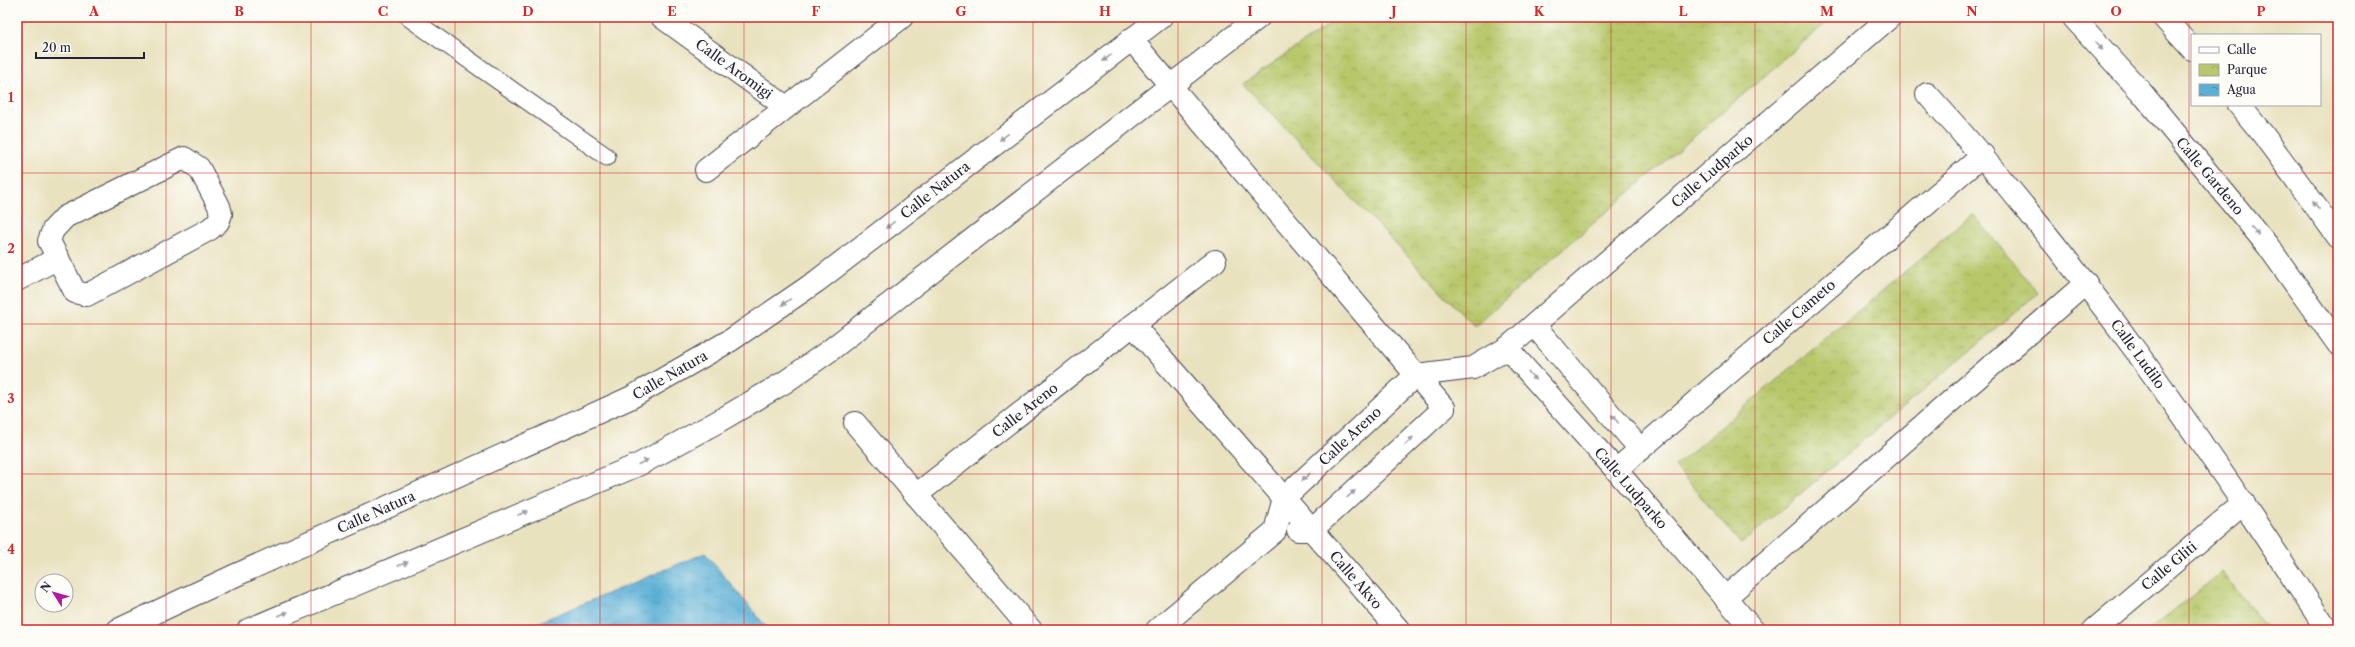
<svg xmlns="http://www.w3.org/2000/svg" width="2355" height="647" viewBox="0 0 2355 647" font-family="'Libre Caslon Text',serif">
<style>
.park{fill:url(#park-crowns);stroke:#6c7452}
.water{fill:url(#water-ripples);stroke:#3e6888}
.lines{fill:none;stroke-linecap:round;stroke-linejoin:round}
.service-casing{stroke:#403f4f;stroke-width:19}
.minor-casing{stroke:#403f4f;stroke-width:24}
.service{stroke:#fff;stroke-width:17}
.minor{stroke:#fff;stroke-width:22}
.oneway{fill:#9c9ca7}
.grid{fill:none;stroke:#d62828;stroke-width:1;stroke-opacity:0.55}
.labels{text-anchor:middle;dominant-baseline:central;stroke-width:4;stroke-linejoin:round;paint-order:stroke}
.street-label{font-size:14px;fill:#22223b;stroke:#fdfcf7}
.neatline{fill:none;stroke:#d62828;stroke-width:1.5}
.grid-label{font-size:13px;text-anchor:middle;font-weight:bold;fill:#d62828}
</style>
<defs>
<pattern id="park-crowns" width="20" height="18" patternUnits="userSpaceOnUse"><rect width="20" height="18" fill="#b7c76a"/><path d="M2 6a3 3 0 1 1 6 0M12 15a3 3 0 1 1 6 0" fill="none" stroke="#9dab5d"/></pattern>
<pattern id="water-ripples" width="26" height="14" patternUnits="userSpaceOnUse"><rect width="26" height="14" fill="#5aafd6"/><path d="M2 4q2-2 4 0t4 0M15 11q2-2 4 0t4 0" fill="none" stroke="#4a8eaf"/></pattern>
</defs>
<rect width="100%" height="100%" fill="#fdfcf7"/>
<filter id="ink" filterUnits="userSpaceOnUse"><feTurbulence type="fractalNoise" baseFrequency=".025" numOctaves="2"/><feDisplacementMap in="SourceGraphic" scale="8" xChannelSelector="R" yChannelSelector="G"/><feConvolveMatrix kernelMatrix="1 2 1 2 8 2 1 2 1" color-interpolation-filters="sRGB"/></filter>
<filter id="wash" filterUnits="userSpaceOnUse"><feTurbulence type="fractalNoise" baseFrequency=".012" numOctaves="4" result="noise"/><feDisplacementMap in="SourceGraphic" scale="16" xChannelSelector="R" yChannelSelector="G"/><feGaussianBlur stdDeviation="0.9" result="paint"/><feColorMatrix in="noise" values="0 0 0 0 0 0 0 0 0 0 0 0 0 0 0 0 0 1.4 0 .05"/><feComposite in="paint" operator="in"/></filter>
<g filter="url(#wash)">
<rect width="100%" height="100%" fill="#e9e2bf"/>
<g class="park">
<path d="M1340 17H1833L1474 326 1243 84Z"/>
<path d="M1973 214 2038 293 1741 544 1675 466Z"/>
<path d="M2222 572 2269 630H2149Z"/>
</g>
<path class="water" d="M705 553 769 630H520Z"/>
</g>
<g filter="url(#ink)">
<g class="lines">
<g class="service-casing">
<path id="service" d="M408 17 607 157"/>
</g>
<g class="minor-casing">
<g id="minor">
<path d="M662 17 786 107"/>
<path d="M2073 17 2142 93 2268 246 2338 344"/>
<path d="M2163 17 2192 49"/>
<path d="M1131 39 1444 408"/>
<path d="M1927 94C2078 259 2205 443 2327 630"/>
<path d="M2239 105 2262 133 2338 237"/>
<path d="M184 158 199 168 219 206 221 214 218 222 210 229 87 295 75 292 49 241 53 230 65 217Z"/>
<path d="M706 170 902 17"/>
<path d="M17 280 58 258"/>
<path d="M1133 325 1399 630"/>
<path d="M1534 325 1640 449"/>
<path d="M1507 348 1616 470 1753 630"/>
<path d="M855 423 1031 630"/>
<path d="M1616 470 1983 155"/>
<path d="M916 495 1215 261"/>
<path d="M1298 530H1312L1444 408"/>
<path d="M1725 598 2086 283"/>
<path d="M118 630 236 575 630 398 731 340 817 281 1161 17"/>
<path d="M248 630 640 464 719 421 785 382 829 351 1259 17"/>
<path d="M1157 630 1275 531 1284 498 1416 375 1473 368 1507 348 1890 17"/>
<path d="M2094 630 2244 503"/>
</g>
</g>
<use href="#service" class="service"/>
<use href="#minor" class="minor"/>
</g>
<defs><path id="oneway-solid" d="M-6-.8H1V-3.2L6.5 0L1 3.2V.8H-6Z"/></defs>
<g class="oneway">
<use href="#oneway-solid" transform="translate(2099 46) rotate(48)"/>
<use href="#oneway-solid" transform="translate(1107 58) rotate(142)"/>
<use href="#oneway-solid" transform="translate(1004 137) rotate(142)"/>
<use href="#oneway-solid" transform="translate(2316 205) rotate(-127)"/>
<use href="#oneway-solid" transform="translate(890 225) rotate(142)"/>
<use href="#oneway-solid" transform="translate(2255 231) rotate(50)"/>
<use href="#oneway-solid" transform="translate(786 302) rotate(145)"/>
<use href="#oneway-solid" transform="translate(1532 376) rotate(48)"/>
<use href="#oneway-solid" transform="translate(1615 419) rotate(-130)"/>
<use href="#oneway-solid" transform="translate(1409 441) rotate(-43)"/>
<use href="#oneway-solid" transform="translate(643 462) rotate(-27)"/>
<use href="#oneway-solid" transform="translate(1306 477) rotate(137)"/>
<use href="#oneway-solid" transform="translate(1351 494) rotate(-42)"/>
<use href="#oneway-solid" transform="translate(523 513) rotate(-23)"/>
<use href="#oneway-solid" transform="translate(403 564) rotate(-23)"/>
<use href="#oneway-solid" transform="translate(283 614) rotate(-23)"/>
</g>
</g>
<path class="grid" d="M166 17V630M311 17V630M455 17V630M600 17V630M744 17V630M889 17V630M1033 17V630M1178 17V630M1322 17V630M1466 17V630M1611 17V630M1755 17V630M1900 17V630M2044 17V630M2189 17V630M17 173H2338M17 324H2338M17 474H2338"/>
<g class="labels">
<g class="street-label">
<text transform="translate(734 69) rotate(36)">Calle Aromigi</text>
<text transform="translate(1712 171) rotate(-41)">Calle Ludparko</text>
<text transform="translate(2210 176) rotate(50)">Calle Gardeno</text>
<text transform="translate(935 190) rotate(-38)">Calle Natura</text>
<text transform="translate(1799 312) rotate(-41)">Calle Cameto</text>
<text transform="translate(2138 354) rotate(54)">Calle Ludilo</text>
<text transform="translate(670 375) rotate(-30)">Calle Natura</text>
<text transform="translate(1025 410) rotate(-38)">Calle Areno</text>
<text transform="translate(1350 436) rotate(-43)">Calle Areno</text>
<text transform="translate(1631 488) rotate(49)">Calle Ludparko</text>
<text transform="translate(376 512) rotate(-24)">Calle Natura</text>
<text transform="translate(2169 566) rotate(-40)">Calle Gliti</text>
<text transform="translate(1356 580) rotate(49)">Calle Akvo</text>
</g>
</g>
<rect width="2355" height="647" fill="none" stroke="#fdfcf7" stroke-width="44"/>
<rect x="2191" y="34" width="130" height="72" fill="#fdfcf7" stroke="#a5a5ac"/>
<rect x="2199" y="47" width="20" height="6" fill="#ffffff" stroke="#a5a5ac"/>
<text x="2227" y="54" font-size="12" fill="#22223b">Calle</text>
<rect x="2199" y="64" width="20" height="12" fill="url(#park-crowns)" stroke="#a5a5ac"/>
<text x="2227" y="74" font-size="12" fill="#22223b">Parque</text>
<rect x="2199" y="84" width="20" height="12" fill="url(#water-ripples)" stroke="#a5a5ac"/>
<text x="2227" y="94" font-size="12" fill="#22223b">Agua</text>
<g transform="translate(54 593) rotate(307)"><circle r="19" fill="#fdfcf7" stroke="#a5a5ac"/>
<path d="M0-3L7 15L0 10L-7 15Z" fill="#b5179e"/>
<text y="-6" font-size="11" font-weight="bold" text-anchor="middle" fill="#22223b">N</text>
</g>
<path d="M36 52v6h108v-6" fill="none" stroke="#22223b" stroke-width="2"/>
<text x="42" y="52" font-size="12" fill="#22223b" stroke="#fdfcf7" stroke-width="3" paint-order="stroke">20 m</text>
<rect x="22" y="22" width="2311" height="603" class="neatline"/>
<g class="grid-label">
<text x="94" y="16">A</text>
<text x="239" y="16">B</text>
<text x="383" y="16">C</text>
<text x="528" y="16">D</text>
<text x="672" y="16">E</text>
<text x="816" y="16">F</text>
<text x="961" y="16">G</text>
<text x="1105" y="16">H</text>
<text x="1250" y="16">I</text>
<text x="1394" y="16">J</text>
<text x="1539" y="16">K</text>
<text x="1683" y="16">L</text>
<text x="1827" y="16">M</text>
<text x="1972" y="16">N</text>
<text x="2116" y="16">O</text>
<text x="2261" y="16">P</text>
<text x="11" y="102">1</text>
<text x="11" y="253">2</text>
<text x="11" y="403">3</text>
<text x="11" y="554">4</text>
</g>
</svg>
